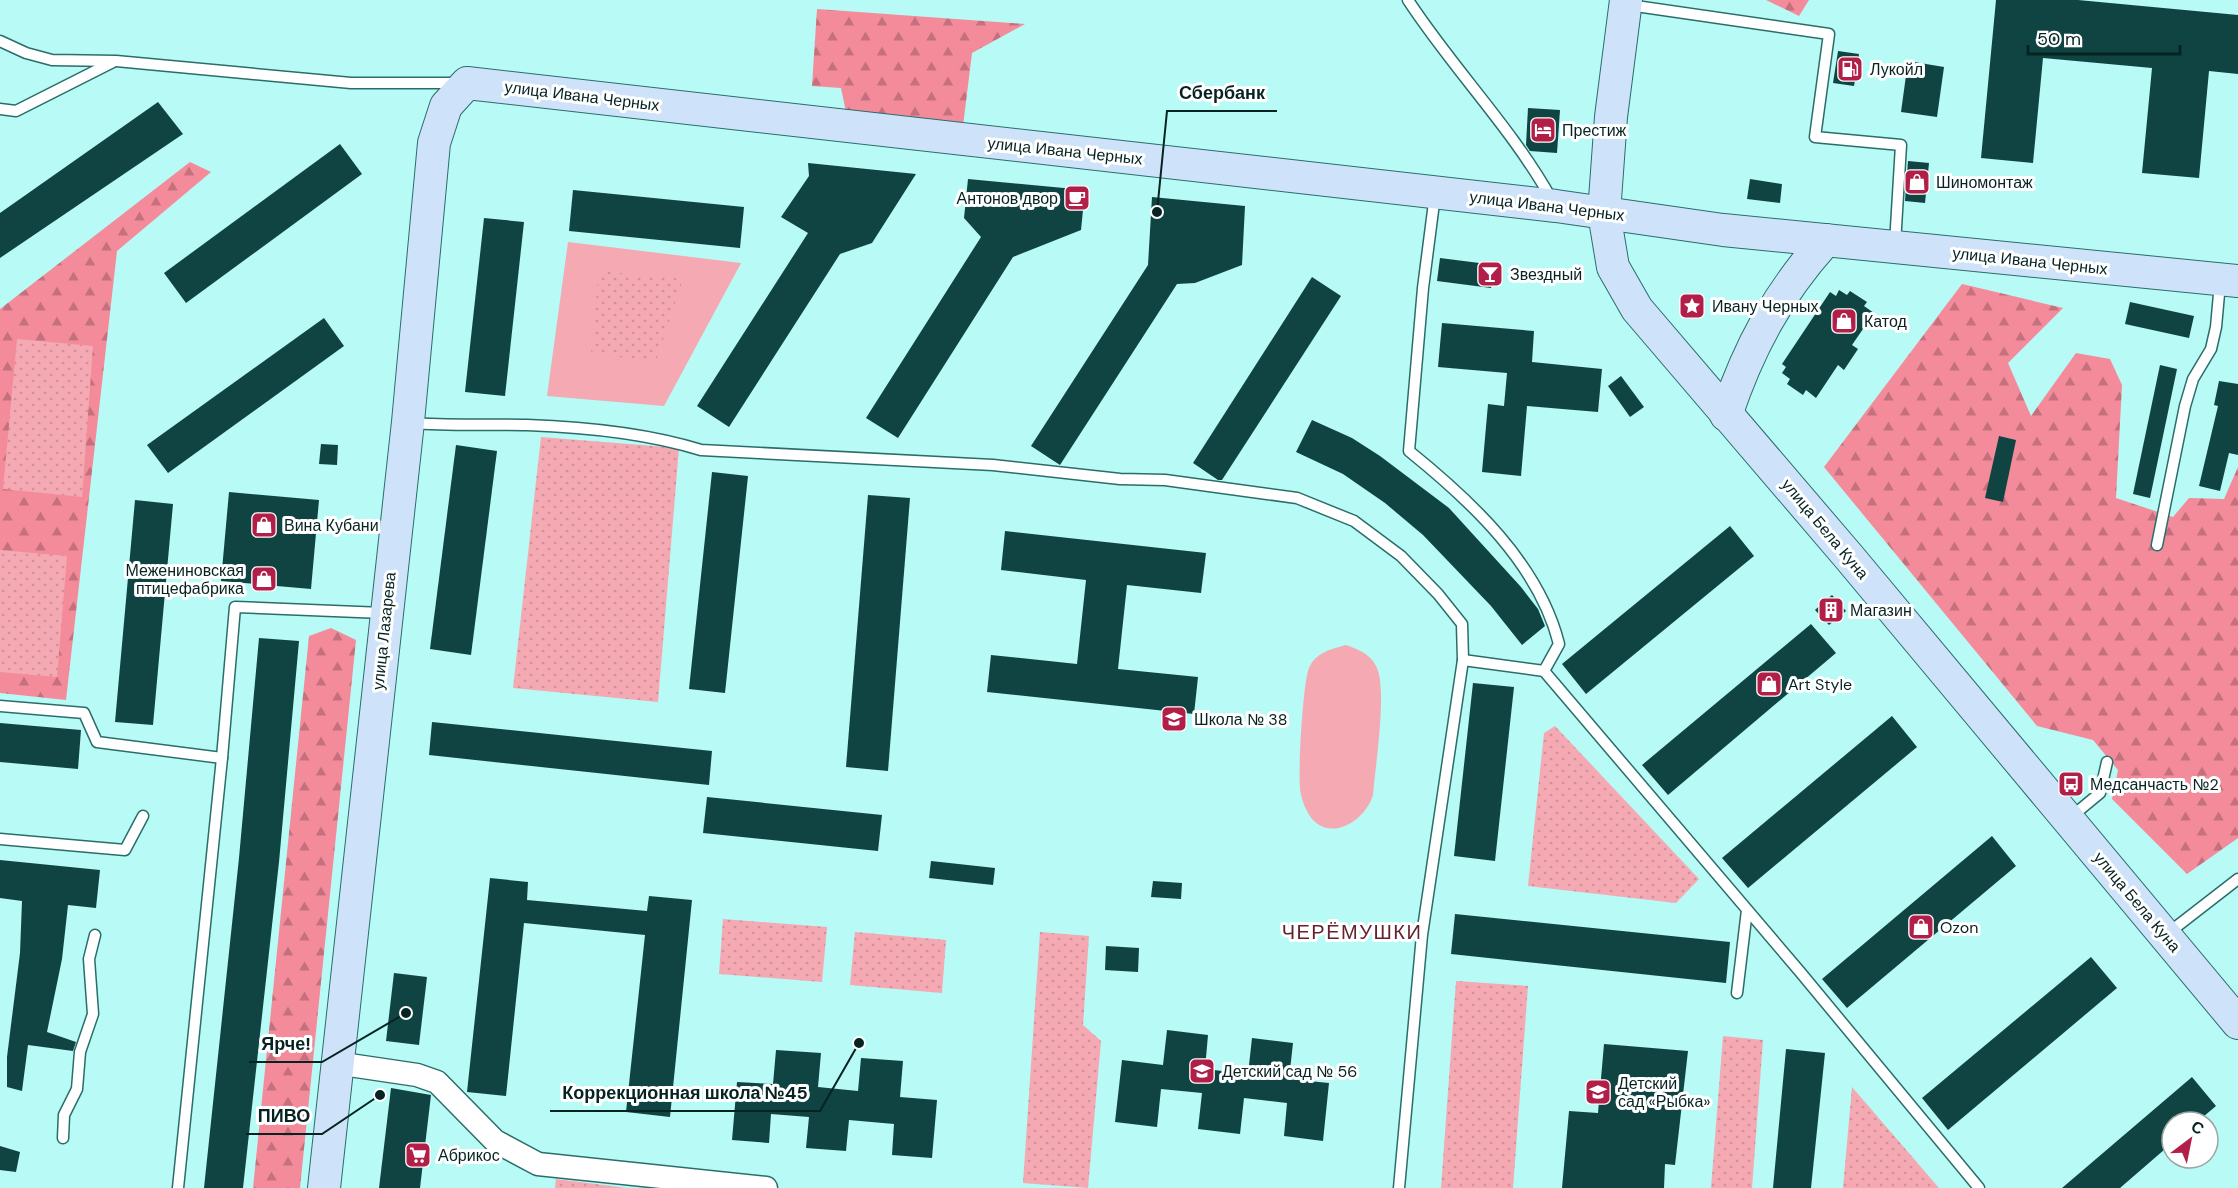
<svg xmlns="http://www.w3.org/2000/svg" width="2238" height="1188" viewBox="0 0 2238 1188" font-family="'DM Sans',sans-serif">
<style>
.grass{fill:#f5a9b3}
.forest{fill:url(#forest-firs)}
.park{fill:url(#park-dots)}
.building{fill:#104442}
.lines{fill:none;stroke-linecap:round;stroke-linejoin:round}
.lane-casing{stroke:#2a6d6a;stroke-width:13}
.street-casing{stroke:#2a6d6a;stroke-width:25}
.secondary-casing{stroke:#2a6d6a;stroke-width:34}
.lane{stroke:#fff;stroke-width:10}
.street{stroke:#fff;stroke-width:22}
.secondary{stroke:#cee3f9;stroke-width:32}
.labels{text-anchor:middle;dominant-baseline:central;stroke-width:6;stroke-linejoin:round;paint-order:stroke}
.poi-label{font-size:16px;fill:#062221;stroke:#fff;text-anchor:start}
.street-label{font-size:16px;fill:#062221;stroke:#fff}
.quarter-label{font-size:20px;letter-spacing:1.5px;fill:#66212f;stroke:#fff}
.leader{fill:none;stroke:#062221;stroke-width:2}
.callout-dot{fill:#062221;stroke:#fff;stroke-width:2}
.callout-label{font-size:18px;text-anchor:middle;font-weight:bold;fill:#062221;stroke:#fff;stroke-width:6;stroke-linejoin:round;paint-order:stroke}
</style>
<defs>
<pattern id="forest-firs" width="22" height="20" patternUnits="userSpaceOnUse" patternTransform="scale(1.5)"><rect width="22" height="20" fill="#f48b9a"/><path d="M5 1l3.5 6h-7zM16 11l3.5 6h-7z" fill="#c4717d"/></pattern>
<pattern id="park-dots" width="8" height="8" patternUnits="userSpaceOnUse" patternTransform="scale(1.5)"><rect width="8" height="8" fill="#f5a9b3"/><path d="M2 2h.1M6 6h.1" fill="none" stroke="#d1919a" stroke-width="1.8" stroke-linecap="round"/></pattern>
</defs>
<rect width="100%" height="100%" fill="#b7faf6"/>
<g class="grass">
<path d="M568 242 741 263 664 406 547 396Z"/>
<path d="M1346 645C1359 650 1369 653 1376 666 1388 687 1375 768 1373 795 1363 826 1322 845 1306 809 1303 803 1300 793 1300 787 1298 770 1303 682 1309 668 1316 652 1332 649 1346 645Z"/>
</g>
<g class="forest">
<path d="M1766 0H1809L1799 16Z"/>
<path d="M817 9 1025 24 972 53 963 126 846 112 841 88 812 86Z"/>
<path d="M190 162 211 172 117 251 66 700 0 693V309Z"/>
<path d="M1962 284 2063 308 2008 363 2031 416 2076 353 2110 359 2122 385 2116 498 2173 517 2189 498 2224 499 2238 467V838L2187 874 2112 799 2118 770 2093 740 2037 726 1824 467Z"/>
<path d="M331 628 356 640 300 1188H253L309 636Z"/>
</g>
<g class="park">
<path d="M599 271 683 279 656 361 591 354Z"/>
<path d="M17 339 93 346 82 497 3 489Z"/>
<path d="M541 437 679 448 658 702 513 688Z"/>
<path d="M0 550 67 556 57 677 0 672Z"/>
<path d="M1555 726 1699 879 1676 903 1528 886 1544 733Z"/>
<path d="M723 919 827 927 822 982 719 974Z"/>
<path d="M855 932 946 940 942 993 850 985Z"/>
<path d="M1040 932 1089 936 1083 1025 1101 1041 1088 1188 1023 1183Z"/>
<path d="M1456 981 1528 986 1513 1188H1441Z"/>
<path d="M1723 1036 1763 1040 1752 1188H1711Z"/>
<path d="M1852 1087 1939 1188H1843Z"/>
<path d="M556 1179 627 1188H555Z"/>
</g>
<g class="building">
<path d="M1996 0H2078L2238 15V74L2209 71 2199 178 2142 173 2152 68 2043 58 2033 163 1981 158Z"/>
<path d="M1838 51 1859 54 1854 86 1833 83Z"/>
<path d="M1908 61 1944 67 1937 117 1901 112Z"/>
<path d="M158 102 183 134 0 258V213Z"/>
<path d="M1528 108 1560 110 1557 153 1530 151 1526 145Z"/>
<path d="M340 144 362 174 186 303 164 273Z"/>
<path d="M1908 161 1929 163 1925 203 1905 201Z"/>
<path d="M808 163 916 174 872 243 840 254 729 427 697 406 808 233 781 217 809 176Z"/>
<path d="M968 179 1085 190 1081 230 1013 257 898 438 866 418 981 237 964 218Z"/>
<path d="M1750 179 1782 184 1780 203 1747 199Z"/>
<path d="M573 190 744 207 740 248 569 231Z"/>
<path d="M1152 197 1245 206 1242 265 1195 283 1177 284 1060 465 1031 446 1148 265Z"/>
<path d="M484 218 524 222 505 396 465 392Z"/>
<path d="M1440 258 1495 265 1491 288 1437 281Z"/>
<path d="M1312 277 1341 296 1222 480H1218L1193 463Z"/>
<path d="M1839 290 1847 295 1850 291 1867 302 1864 306 1874 313 1852 345 1858 349 1844 370 1838 365 1816 398 1806 390 1803 395 1787 384 1790 379 1782 373 1786 367 1782 364 1830 292 1836 296Z"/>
<path d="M2130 302 2194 316 2189 338 2125 324Z"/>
<path d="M324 318 344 346 168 473 147 445Z"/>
<path d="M1442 323 1534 331 1532 362 1602 369 1598 412 1527 406 1521 476 1482 472 1488 404 1504 406 1507 373 1438 367Z"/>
<path d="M2160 365 2177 369 2150 498 2133 494Z"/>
<path d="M1621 376 1644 407 1630 417 1608 386Z"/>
<path d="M2219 381 2238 384V455L2229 453 2220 491 2199 486 2218 406 2214 405Z"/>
<path d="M1312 420 1352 438 1380 456 1449 508 1521 587 1538 609 1545 626 1522 645 1491 606 1423 535 1385 503 1343 474 1296 452Z"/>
<path d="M1999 436 2016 440 2003 502 1985 498Z"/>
<path d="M321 444 338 445 337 465 319 464Z"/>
<path d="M456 445 497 451 471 655 430 649Z"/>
<path d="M712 472 748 476 725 693 689 689Z"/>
<path d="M229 492 319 500 311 589 221 581Z"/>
<path d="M868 495 910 498 888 771 846 767Z"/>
<path d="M135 500 173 504 153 725 115 722Z"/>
<path d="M1730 526 1754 556 1586 694 1562 664Z"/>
<path d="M1005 531 1206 553 1201 593 1127 585 1118 669 1198 677 1194 714 987 692 991 655 1077 664 1086 580 1001 570Z"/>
<path d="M1832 595 1846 611 1829 625 1815 610Z"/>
<path d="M1811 624 1836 653 1668 795 1642 765Z"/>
<path d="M259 638 299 641 279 862 243 1188H204L239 858Z"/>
<path d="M1473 683 1514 687 1495 861 1454 856Z"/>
<path d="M1892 716 1917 747 1748 888 1722 858Z"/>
<path d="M432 722 712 751 709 785 429 755Z"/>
<path d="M0 723 81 730 78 769 0 762Z"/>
<path d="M707 797 882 815 878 851 703 833Z"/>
<path d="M1992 836 2016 866 1847 1008 1822 979Z"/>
<path d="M0 860 100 870 96 908 68 905 62 959 47 1032 76 1042 73 1051 28 1045 22 1091 7 1087V1057L20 953 22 901 0 898Z"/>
<path d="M931 861 995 868 993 885 929 878Z"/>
<path d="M490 878 528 882 527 900 647 911 649 896 692 900 670 1117 626 1112 645 935 524 923 506 1096 467 1092Z"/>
<path d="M1153 881 1182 883 1181 899 1151 897Z"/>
<path d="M1455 914 1730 942 1726 983 1451 954Z"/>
<path d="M1106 946 1139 948 1138 972 1105 970Z"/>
<path d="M2091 957 2117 988 1948 1130 1922 1098Z"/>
<path d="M394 973 427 977 419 1045 386 1041Z"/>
<path d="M1167 1030 1208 1035 1205 1069 1248 1074 1252 1038 1293 1043 1289 1079 1329 1083 1323 1141 1284 1136 1287 1103 1244 1098 1240 1134 1198 1129 1202 1093 1161 1089 1157 1127 1115 1122 1122 1060 1163 1065Z"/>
<path d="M1604 1044 1688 1051 1675 1165 1665 1164 1664 1188H1562L1569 1111 1598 1113Z"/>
<path d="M1786 1049 1825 1053 1811 1188H1773Z"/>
<path d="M776 1050 821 1053 818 1087 858 1091 861 1058 903 1061 900 1097 937 1100 932 1158 892 1155 894 1124 849 1120 846 1151 806 1148 809 1117 771 1114 769 1143 732 1140 737 1082 773 1084Z"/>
<path d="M2192 1077 2216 1106 2197 1122H2172V1143L2120 1188H2062Z"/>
<path d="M391 1088 431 1095 420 1188H379Z"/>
<path d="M0 1146 20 1152 16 1172 0 1170Z"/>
</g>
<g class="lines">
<g class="lane-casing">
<g id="lane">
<path d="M1408 0C1453 69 1512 128 1552 200"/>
<path d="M1629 5 1829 34 1815 137 1901 145 1895 244"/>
<path d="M0 41 26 53 52 60 116 61 351 83H460"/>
<path d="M0 109 16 111 113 62"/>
<path d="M1435 195 1423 288 1409 451C1471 501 1539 564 1559 644L1544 671"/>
<path d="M411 423C450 426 488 424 527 425 584 427 646 433 701 450L993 465 1120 479 1165 480 1297 498 1354 521 1401 556 1438 594 1462 624 1463 660 1422 935 1399 1188"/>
<path d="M2157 545 2185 406 2193 379 2211 349 2216 327 2220 283"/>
<path d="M1463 660 1544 671 1801 973 1979 1188"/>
<path d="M0 706 84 713 97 742 222 758"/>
<path d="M2071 817 2100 793 2107 762"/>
<path d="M0 839 125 850 143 816"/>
<path d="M2167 934 2238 879"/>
<path d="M1737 993 1747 910"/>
<path d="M63 1138 64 1115 77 1089 80 1052 93 1014 89 959 95 935"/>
<path d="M178 1188 222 758 235 607 383 613"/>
</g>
</g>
<g class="street-casing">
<path id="street" d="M336 1063 417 1075 437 1082 495 1141 538 1164 766 1188"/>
</g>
<g class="secondary-casing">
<g id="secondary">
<path d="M1626 0 1611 117 1604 213 1613 267 1637 309 1849 557 2238 1023"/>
<path d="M1726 415C1749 347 1778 293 1826 240"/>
<path d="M324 1188 408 422 434 143 446 106 467 83 1556 206 1723 230 2238 281"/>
</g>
</g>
<use href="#lane" class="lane"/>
<use href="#street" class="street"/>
<use href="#secondary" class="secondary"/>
</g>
<defs>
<g id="fuel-square" transform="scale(1.35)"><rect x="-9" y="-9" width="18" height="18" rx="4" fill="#b11f49" stroke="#fff"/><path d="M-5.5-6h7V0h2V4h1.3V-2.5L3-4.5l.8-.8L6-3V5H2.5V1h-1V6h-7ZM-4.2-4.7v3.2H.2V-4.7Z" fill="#fff"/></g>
<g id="hotel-square" transform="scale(1.35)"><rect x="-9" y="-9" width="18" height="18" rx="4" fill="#b11f49" stroke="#fff"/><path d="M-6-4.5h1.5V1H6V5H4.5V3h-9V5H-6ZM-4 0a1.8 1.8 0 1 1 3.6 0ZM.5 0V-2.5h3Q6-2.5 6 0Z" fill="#fff"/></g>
<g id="shop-square" transform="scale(1.35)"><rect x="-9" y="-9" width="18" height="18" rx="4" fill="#b11f49" stroke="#fff"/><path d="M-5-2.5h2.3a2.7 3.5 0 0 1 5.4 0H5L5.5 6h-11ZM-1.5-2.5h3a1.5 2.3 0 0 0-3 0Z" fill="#fff"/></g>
<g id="cafe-square" transform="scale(1.35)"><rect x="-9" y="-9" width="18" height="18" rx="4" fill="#b11f49" stroke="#fff"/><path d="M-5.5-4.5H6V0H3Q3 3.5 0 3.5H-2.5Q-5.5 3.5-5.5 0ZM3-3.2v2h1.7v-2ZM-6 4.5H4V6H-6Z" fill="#fff"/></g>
<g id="bar-square" transform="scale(1.35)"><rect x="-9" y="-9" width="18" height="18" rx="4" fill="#b11f49" stroke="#fff"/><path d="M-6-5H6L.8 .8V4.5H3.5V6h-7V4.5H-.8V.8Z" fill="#fff"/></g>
<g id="sight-square" transform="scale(1.35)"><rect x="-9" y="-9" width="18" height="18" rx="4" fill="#b11f49" stroke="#fff"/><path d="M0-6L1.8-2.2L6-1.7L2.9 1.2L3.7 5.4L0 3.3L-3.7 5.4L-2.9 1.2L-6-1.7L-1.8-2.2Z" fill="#fff"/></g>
<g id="building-square" transform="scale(1.35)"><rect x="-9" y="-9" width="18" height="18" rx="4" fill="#b11f49" stroke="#fff"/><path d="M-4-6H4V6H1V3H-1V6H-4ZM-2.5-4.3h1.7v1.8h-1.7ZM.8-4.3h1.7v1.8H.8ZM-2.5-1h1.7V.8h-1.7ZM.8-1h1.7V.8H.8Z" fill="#fff"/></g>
<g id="school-square" transform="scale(1.35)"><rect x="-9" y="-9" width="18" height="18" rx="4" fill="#b11f49" stroke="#fff"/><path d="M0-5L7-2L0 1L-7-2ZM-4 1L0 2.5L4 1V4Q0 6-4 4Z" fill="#fff"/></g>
<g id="bus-square" transform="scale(1.35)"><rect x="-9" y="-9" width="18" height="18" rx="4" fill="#b11f49" stroke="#fff"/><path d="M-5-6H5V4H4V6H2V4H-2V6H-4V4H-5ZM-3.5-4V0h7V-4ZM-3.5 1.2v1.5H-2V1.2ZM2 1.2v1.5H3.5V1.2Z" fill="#fff"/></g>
<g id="supermarket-square" transform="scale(1.35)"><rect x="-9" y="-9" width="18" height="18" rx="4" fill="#b11f49" stroke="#fff"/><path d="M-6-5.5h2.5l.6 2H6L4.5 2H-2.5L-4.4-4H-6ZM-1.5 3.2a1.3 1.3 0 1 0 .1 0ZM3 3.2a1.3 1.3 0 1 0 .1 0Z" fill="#fff"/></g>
</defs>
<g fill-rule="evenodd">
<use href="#fuel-square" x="1850" y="69"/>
<use href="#hotel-square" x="1543" y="130"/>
<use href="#shop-square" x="1917" y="182"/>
<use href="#cafe-square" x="1077" y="198"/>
<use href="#bar-square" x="1490" y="274"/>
<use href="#sight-square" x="1692" y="306"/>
<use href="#shop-square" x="1844" y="321"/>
<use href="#shop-square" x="264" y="525"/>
<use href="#shop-square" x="264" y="579"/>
<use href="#building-square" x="1831" y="610"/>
<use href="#shop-square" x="1769" y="684"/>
<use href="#school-square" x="1174" y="719"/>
<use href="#bus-square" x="2071" y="784"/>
<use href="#shop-square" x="1921" y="927"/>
<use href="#school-square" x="1202" y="1071"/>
<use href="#school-square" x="1598" y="1092"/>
<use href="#supermarket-square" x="418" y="1155"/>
</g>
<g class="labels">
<g class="poi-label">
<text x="1870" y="69">Лукойл</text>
<text x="1562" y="130">Престиж</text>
<text x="1936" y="182">Шиномонтаж</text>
<text x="1058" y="198" text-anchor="end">Антонов двор</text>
<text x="1510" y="274">Звездный</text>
<text x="1712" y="306">Ивану Черных</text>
<text x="1864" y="321">Катод</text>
<text x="284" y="525">Вина Кубани</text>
<text x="244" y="570" text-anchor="end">Межениновская<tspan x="244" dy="18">птицефабрика</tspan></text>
<text x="1850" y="610">Магазин</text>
<text x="1788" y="684">Art Style</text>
<text x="1194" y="719">Школа № 38</text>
<text x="2090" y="784">Медсанчасть №2</text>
<text x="1940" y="927">Ozon</text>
<text x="1222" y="1071">Детский сад № 56</text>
<text x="1618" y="1083">Детский<tspan x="1618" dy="18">сад «Рыбка»</tspan></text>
<text x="438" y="1155">Абрикос</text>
</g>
<g class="street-label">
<text transform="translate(582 96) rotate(7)">улица Ивана Черных</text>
<text transform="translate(1065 151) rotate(6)">улица Ивана Черных</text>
<text transform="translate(1547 206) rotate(7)">улица Ивана Черных</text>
<text transform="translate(2030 261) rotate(6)">улица Ивана Черных</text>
<text transform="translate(1825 529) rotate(50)">улица Бела Куна</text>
<text transform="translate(384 631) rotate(-84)">улица Лазарева</text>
<text transform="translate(2137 902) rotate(50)">улица Бела Куна</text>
</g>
<g class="quarter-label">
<text x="1352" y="932">ЧЕРЁМУШКИ</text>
</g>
</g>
<path class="leader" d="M1157 212L1167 111H1277M406 1013L322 1062H249M859 1043L820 1111H550M380 1095L322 1134H246"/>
<g class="callout-dot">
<circle cx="1157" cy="212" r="6"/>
<circle cx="406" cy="1013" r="6"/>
<circle cx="859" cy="1043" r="6"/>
<circle cx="380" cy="1095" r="6"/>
</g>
<g class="callout-label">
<text x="1222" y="99">Сбербанк</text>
<text x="286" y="1050">Ярче!</text>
<text x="685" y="1099">Коррекционная школа №45</text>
<text x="284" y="1122">ПИВО</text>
</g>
<g transform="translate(2190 1140) rotate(32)"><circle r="28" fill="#ffffff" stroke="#9ba7a6" stroke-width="1.5"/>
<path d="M0-4.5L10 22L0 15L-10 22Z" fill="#b11f49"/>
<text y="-9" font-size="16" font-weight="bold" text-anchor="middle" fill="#062221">С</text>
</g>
<path d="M2028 45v9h152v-9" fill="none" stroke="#062221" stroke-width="3"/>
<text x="2037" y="45" font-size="18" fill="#062221" stroke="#ffffff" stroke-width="4.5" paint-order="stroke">50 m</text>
</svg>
